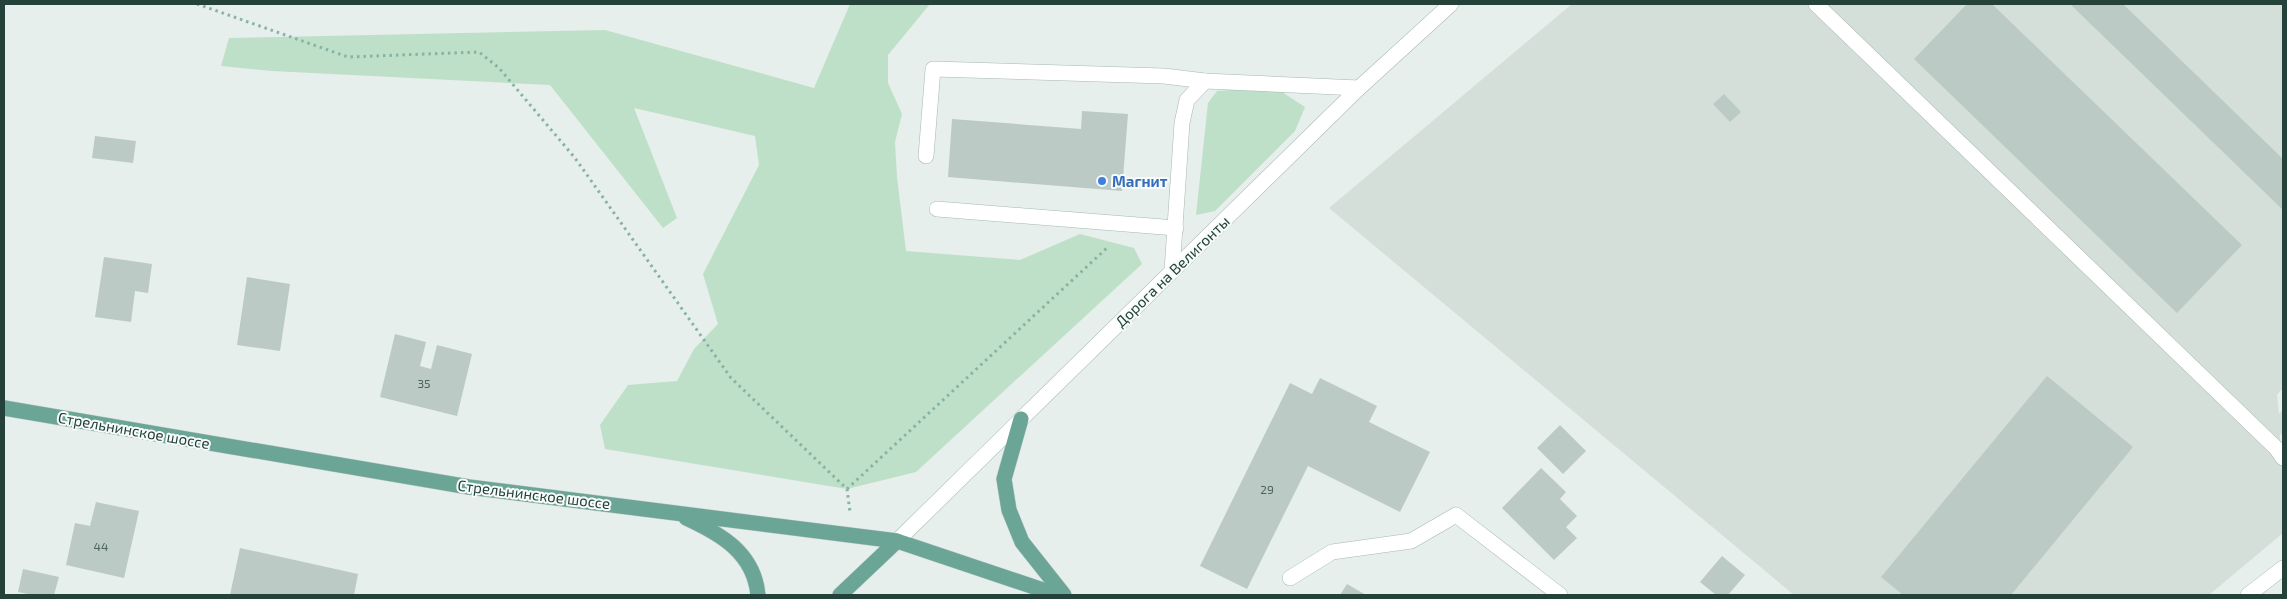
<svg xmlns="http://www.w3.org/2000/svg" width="2287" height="599" viewBox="0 0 2287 599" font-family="'Exo 2',sans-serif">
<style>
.built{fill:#d4dfda}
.green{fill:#bfe0c8}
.building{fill:#bbcac4}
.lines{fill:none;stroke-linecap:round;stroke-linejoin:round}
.minor-casing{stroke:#a8b8b2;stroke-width:16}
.major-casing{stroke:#c2cac8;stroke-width:16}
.path{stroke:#86b3a5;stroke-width:3;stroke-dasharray:2.5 4;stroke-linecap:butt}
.minor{stroke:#fff;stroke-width:15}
.major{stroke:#6aa596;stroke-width:15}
.shop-dot{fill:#3f7fe0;stroke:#f7fbf9;stroke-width:2}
.labels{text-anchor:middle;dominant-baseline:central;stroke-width:4;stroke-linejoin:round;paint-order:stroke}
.number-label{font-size:12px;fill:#4a645c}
.shop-label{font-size:15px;font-weight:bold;fill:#366cbe;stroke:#f7fbf9;text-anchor:start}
.street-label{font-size:15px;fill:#24423a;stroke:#f7fbf9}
</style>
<rect width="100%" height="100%" fill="#e6efeb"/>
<path class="built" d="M1572 4H2283V388L2277 395 2279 414 2283 409V435L2280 434 2283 479V533L2209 595H1794L1329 208Z"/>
<g class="green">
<path d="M850 4H930L888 55V83L902 114 895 142 897 177 906 251 1020 260 1080 234 1134 248 1142 264 916 472 847 489 605 449 600 425 628 385 677 381 694 349 718 324 703 274 759 165 755 136 634 108 677 218 663 228 550 85 272 71 221 66 229 38 605 30 814 88Z"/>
<path d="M1243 89 1282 92 1305 107 1295 131 1215 211 1196 215 1208 103 1217 91Z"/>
</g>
<g class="building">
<path d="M1967 4H1992L2242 245 2177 313 1914 59Z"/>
<path d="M2070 4H2123L2283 159V210Z"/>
<path d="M1724 94 1741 112 1730 122 1713 104Z"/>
<path d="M1082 111 1128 114 1122 191 948 177 952 119 1081 129Z"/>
<path d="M95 136 136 141 133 163 92 158Z"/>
<path d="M104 257 152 264 148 293 135 291 131 322 95 317Z"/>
<path d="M247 277 290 284 280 351 237 345Z"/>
<path d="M395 334 426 342 420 366 431 369 437 345 472 354 457 416 380 397Z"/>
<path d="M2047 376 2133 447 2011 595H1903L1881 577Z"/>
<path d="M1320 378 1377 406 1369 422 1430 452 1400 512 1308 466 1247 589 1200 566 1290 383 1312 394Z"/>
<path d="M1560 425 1586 451 1563 474 1537 448Z"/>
<path d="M1541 468 1566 492 1560 499 1577 516 1566 527 1577 538 1554 560 1502 508Z"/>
<path d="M96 502 139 511 124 578 66 565 75 523 90 526Z"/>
<path d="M240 548 358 574 354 595H230Z"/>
<path d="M1722 556 1745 575 1728 595H1716L1700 582Z"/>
<path d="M23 569 59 577 54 595H33L18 592Z"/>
<path d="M1347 584 1366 595H1340Z"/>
</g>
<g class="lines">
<g class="minor-casing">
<g id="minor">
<path d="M1816 4 2276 448 2283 458"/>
<path d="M926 156 933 69 1164 76 1205 81"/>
<path d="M937 209 1176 228"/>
<path d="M1172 271 1182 123 1187 100 1205 81 1359 88"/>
<path d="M897 541 1359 88 1451 4"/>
<path d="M1290 578 1332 552 1411 541 1456 515 1560 595"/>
<path d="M2248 595 2283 568"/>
</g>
</g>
<g class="major-casing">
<g id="major">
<path d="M4 408 469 487 897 541 1058 595"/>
<path d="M1021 419 1004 479 1009 510 1022 542 1064 595"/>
<path d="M686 518C721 534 754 553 758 595"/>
<path d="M840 595 897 541"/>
</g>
</g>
<g class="path">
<path d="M197 4 348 57 479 52 499 68 575 158 731 378 847 489 850 512"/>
<path d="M847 489 1108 247"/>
</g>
<use href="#minor" class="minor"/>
<use href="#major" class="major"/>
</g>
<circle class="shop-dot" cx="1102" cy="181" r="5"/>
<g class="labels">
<g class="number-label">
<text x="424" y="383">35</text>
<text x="1267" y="489">29</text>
<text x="101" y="546">44</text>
</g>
<g class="shop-label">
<text x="1112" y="181">Магнит</text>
</g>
<g class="street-label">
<text transform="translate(1172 271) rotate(-44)">Дорога на Велигонты</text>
<text transform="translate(134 430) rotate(10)">Стрельнинское шоссе</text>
<text transform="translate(534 494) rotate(7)">Стрельнинское шоссе</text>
</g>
</g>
<rect width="2287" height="599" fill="none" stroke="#24423a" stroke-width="10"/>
</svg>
